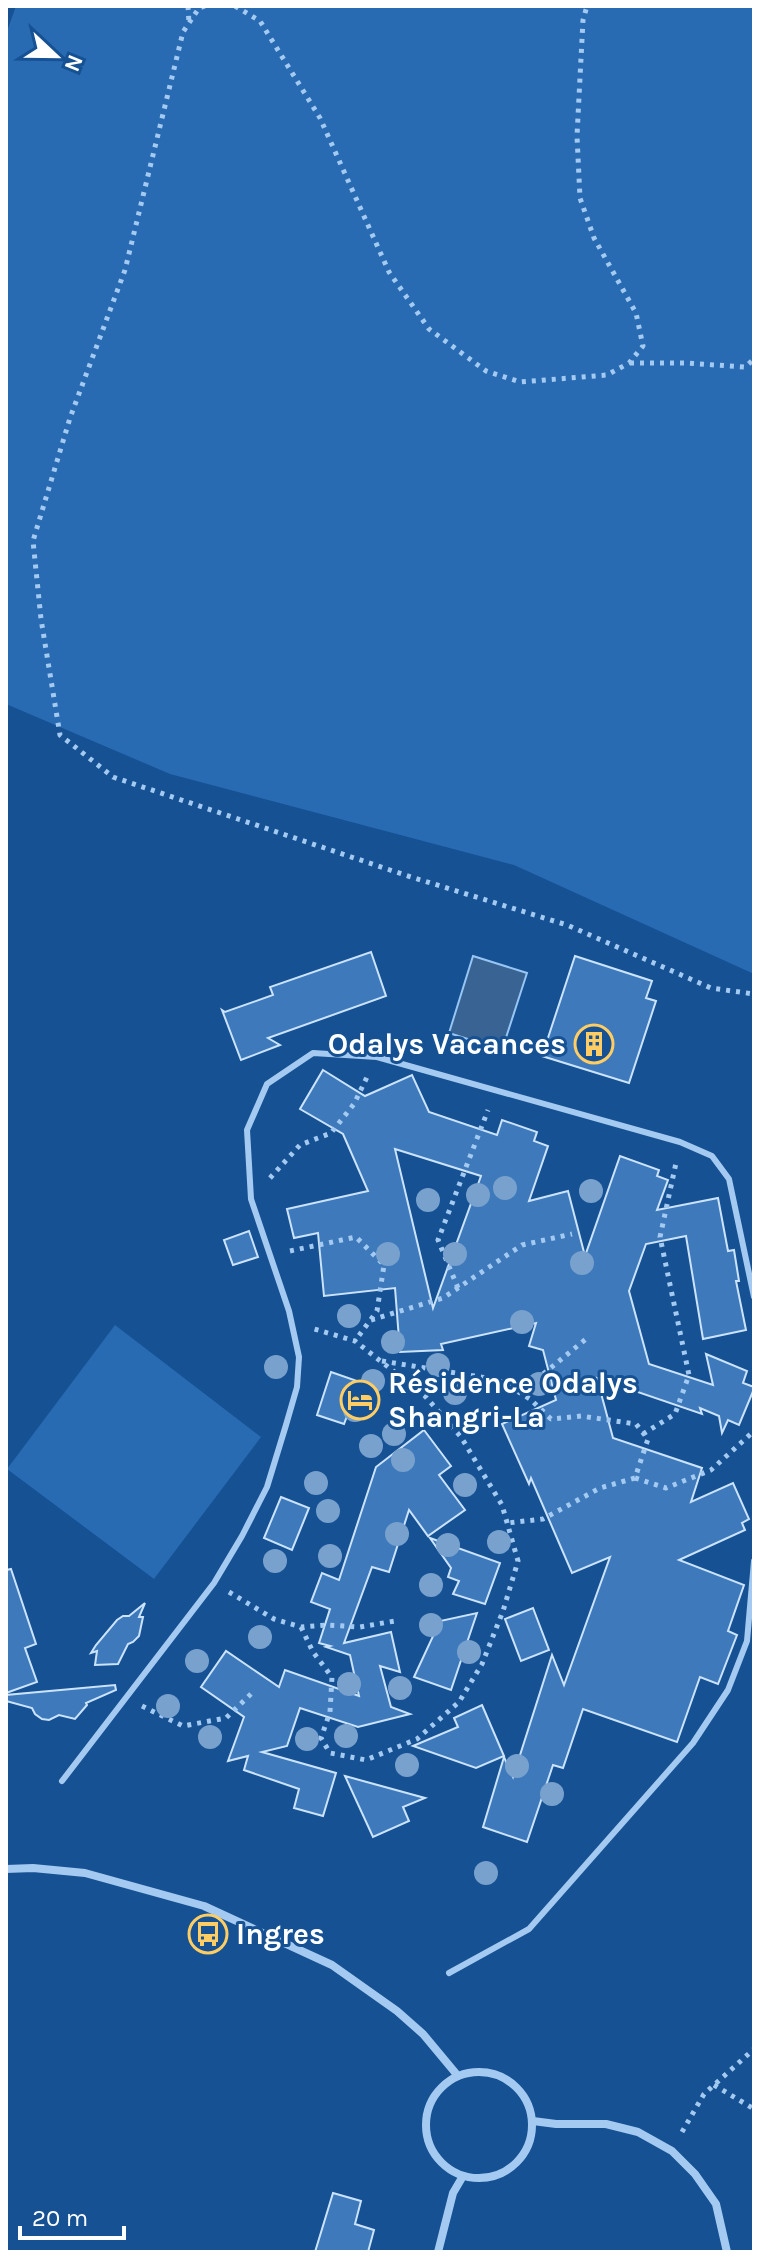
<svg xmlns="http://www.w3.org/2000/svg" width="760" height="2258" viewBox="0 0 760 2258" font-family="Karla,sans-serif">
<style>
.green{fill:#286bb2}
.water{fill:#386393;stroke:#97c5f4;stroke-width:2}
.building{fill:#3e7abb;stroke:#cbe3fc;stroke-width:2;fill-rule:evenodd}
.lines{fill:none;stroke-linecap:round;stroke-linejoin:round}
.path{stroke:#a4caf1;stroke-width:5;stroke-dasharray:4 6;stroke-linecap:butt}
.lane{stroke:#a4caf1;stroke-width:6}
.street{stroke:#a4caf1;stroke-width:8}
.tree{fill:#79a1cd}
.labels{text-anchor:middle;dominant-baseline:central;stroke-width:6;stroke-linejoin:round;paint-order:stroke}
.poi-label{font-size:30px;font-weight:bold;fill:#fff;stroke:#155193;text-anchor:start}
</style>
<rect width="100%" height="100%" fill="#155193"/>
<g class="green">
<path d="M16 6H754V974L514 865 170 774 6 704V34Z"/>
<path d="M115 1325 261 1437 154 1579 7 1469Z"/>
</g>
<path class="water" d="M473 956 527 973 502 1050 449 1033Z"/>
<g class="building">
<path d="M371 952 386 996 268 1038 280 1045 241 1060 222 1010 225 1012 273 995 270 987Z"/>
<path d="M575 956 652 981 646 998 656 1001 629 1083 542 1056Z"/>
<path d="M323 1070 365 1096 412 1075 429 1112 497 1135 502 1120 537 1132 534 1141 548 1146 529 1201 568 1191 585 1256 620 1156 659 1170 657 1176 668 1180 657 1210 718 1198 728 1251 734 1250 739 1281H736L746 1330 703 1339 686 1236 646 1244 629 1291 649 1364 713 1385 706 1354 747 1371 743 1383 754 1387V1389L739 1425 728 1420 722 1433 719 1416 700 1408 702 1414 597 1378 613 1438 702 1468 691 1502 733 1483 749 1519 742 1523 745 1530 679 1560 744 1585 728 1631 737 1635 718 1684 700 1677 677 1742 583 1709 563 1768 553 1765 527 1842 483 1827 504 1757 513 1777 552 1655 564 1685 610 1557 572 1573 531 1478 529 1484 502 1424 556 1400 543 1350 529 1346 536 1323 441 1344 443 1350 400 1352 395 1288 324 1296 318 1233 294 1238 287 1209 368 1191 343 1134 300 1109ZM395 1149 481 1176 433 1308Z"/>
<path d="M249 1231 258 1257 233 1265 224 1240Z"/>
<path d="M331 1372 360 1382 344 1424 317 1415Z"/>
<path d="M424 1430 451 1466 439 1475 465 1510 428 1536 409 1510 389 1572 372 1567 344 1643 391 1632 400 1672 380 1666 391 1707 410 1714 358 1727 300 1708 287 1746 262 1752 336 1773 323 1816 294 1808 299 1789 244 1770 248 1756 228 1761 244 1717 201 1687 226 1651 279 1687 285 1670 359 1696 350 1655 326 1647 330 1646 319 1643 330 1609 311 1602 322 1573 339 1580 376 1467Z"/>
<path d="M281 1497 309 1508 292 1550 264 1538Z"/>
<path d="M430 1538 500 1563 485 1604 453 1594 459 1581 448 1577 451 1568Z"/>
<path d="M11 1569 36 1644 25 1648 37 1682 6 1693V1570Z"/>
<path d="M145 1603 139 1617H143L139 1636 133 1642 128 1644 118 1664 95 1665 97 1651 91 1653 96 1645 117 1620 123 1616H129Z"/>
<path d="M533 1608 549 1650 521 1661 505 1619Z"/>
<path d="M477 1613 451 1690 414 1677 440 1621Z"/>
<path d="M115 1685 116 1690 86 1703 87 1705 75 1719 59 1715 49 1720 42 1719 35 1714 32 1708 6 1701V1695Z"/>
<path d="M482 1705 504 1756 476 1768 413 1746 458 1727 454 1718Z"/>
<path d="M345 1776 374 1784 425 1798 403 1807 409 1821 373 1837Z"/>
<path d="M333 2193 361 2201 355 2224 374 2230 368 2252H315Z"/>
</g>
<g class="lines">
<g class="path">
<path d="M188 6 189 24"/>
<path d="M205 6 199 8 183 32 125 270 70 418 33 541 41 619 60 735 113 777 408 876 567 925 711 988 754 994"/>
<path d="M235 6 260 21 320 118 389 272 429 329 486 371 520 382 607 375 629 363 643 346 636 313 594 238 580 198 577 136 583 20 587 6"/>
<path d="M630 363H686L745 367 754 359"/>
<path d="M270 1178 300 1145 331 1133 354 1104 368 1075"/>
<path d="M290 1251 356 1237 384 1265 377 1311 355 1341"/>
<path d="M458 1288 438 1240 488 1110"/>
<path d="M371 1320 443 1298 522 1245 572 1234"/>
<path d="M382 1361 499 1380 530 1399 551 1419 581 1416 636 1424 648 1439 635 1478 600 1488 543 1519 507 1523"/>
<path d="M520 1393 586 1339"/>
<path d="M643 1434 675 1414 689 1375 660 1237 676 1163"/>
<path d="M635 1478 666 1488 711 1470 754 1431"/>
<path d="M229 1592 274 1619 301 1627 327 1625 360 1627 395 1621"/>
<path d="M301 1627 313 1652 332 1677 330 1712 321 1738 330 1753 366 1760 417 1739 459 1702 482 1664 503 1611 518 1561 502 1505 461 1437 425 1396 355 1341 311 1328"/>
<path d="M142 1706 183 1726 226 1718 253 1692"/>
<path d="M714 2085 754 2109"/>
<path d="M682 2132 704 2094 754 2049"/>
</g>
<g class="lane">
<path d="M62 1781 214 1583 242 1536 267 1487 286 1425 297 1387 299 1357 289 1311 251 1199 247 1130 267 1084 313 1053 377 1057 680 1142 712 1156 729 1179 754 1297"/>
<path d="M449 1973 529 1929 693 1743 728 1690 747 1641 754 1561"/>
</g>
<g class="street">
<path d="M6 1869 33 1868 85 1873 204 1906 332 1965 397 2011 423 2034 458 2076"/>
<circle cx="479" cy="2125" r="53"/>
<path d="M533 2121 556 2124H606L638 2132 672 2151 695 2174 716 2204 727 2252"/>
<path d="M438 2252 453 2193 463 2176"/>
</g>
</g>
<g class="tree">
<circle cx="505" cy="1188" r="12"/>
<circle cx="591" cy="1191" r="12"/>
<circle cx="478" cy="1195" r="12"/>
<circle cx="428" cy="1200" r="12"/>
<circle cx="388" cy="1254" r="12"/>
<circle cx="455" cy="1254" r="12"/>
<circle cx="582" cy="1263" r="12"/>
<circle cx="349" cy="1316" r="12"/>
<circle cx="522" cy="1322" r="12"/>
<circle cx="393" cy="1342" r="12"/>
<circle cx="438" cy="1365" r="12"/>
<circle cx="276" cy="1367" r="12"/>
<circle cx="373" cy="1381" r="12"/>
<circle cx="539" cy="1384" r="12"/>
<circle cx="455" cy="1393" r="12"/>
<circle cx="355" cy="1410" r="12"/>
<circle cx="394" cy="1434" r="12"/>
<circle cx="371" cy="1446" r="12"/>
<circle cx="403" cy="1460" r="12"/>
<circle cx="316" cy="1483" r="12"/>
<circle cx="465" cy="1485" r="12"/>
<circle cx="328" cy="1511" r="12"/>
<circle cx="397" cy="1534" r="12"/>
<circle cx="499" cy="1542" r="12"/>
<circle cx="448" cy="1545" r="12"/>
<circle cx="330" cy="1556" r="12"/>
<circle cx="275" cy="1561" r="12"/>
<circle cx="431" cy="1585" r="12"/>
<circle cx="431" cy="1625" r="12"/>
<circle cx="260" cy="1637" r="12"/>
<circle cx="469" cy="1652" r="12"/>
<circle cx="197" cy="1661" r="12"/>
<circle cx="349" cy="1684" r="12"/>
<circle cx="400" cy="1688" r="12"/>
<circle cx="168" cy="1706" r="12"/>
<circle cx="346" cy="1736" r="12"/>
<circle cx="210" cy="1737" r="12"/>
<circle cx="307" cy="1739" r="12"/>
<circle cx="407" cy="1765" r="12"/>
<circle cx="517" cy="1766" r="12"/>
<circle cx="552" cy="1794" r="12"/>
<circle cx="486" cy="1873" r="12"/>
</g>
<defs>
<g id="building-ring" transform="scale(2)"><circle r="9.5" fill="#155193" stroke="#ffcd64" stroke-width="1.5"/><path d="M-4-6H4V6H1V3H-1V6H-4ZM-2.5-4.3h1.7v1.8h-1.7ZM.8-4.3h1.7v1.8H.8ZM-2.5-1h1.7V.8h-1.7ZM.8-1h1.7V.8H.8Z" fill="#ffcd64"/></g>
<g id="hotel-ring" transform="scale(2)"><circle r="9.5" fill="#155193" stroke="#ffcd64" stroke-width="1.5"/><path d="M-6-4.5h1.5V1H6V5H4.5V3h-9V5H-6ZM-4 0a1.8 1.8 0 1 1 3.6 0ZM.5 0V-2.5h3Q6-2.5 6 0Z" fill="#ffcd64"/></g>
<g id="bus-ring" transform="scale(2)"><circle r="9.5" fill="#155193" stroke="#ffcd64" stroke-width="1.5"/><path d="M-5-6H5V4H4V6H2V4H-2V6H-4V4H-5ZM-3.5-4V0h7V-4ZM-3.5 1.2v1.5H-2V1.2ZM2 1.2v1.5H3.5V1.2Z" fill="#ffcd64"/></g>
</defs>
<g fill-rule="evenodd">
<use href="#building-ring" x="594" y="1044"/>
<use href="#hotel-ring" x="360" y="1400"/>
<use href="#bus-ring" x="208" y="1934"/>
</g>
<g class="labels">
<g class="poi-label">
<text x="566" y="1044" text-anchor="end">Odalys Vacances</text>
<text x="388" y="1383">Résidence Odalys<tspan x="388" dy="34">Shangri-La</tspan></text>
<text x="236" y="1934">Ingres</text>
</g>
</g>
<rect width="760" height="2258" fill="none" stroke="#ffffff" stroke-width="16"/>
<g transform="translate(56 56) rotate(112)" stroke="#155193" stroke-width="6" paint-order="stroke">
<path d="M0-6L14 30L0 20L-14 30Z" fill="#ffffff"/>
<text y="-12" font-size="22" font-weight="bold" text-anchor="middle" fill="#ffffff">N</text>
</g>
<path d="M20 2226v12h104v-12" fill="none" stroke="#ffffff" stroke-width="4"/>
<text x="32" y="2226" font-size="24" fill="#ffffff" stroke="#155193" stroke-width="6" paint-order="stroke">20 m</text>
</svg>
